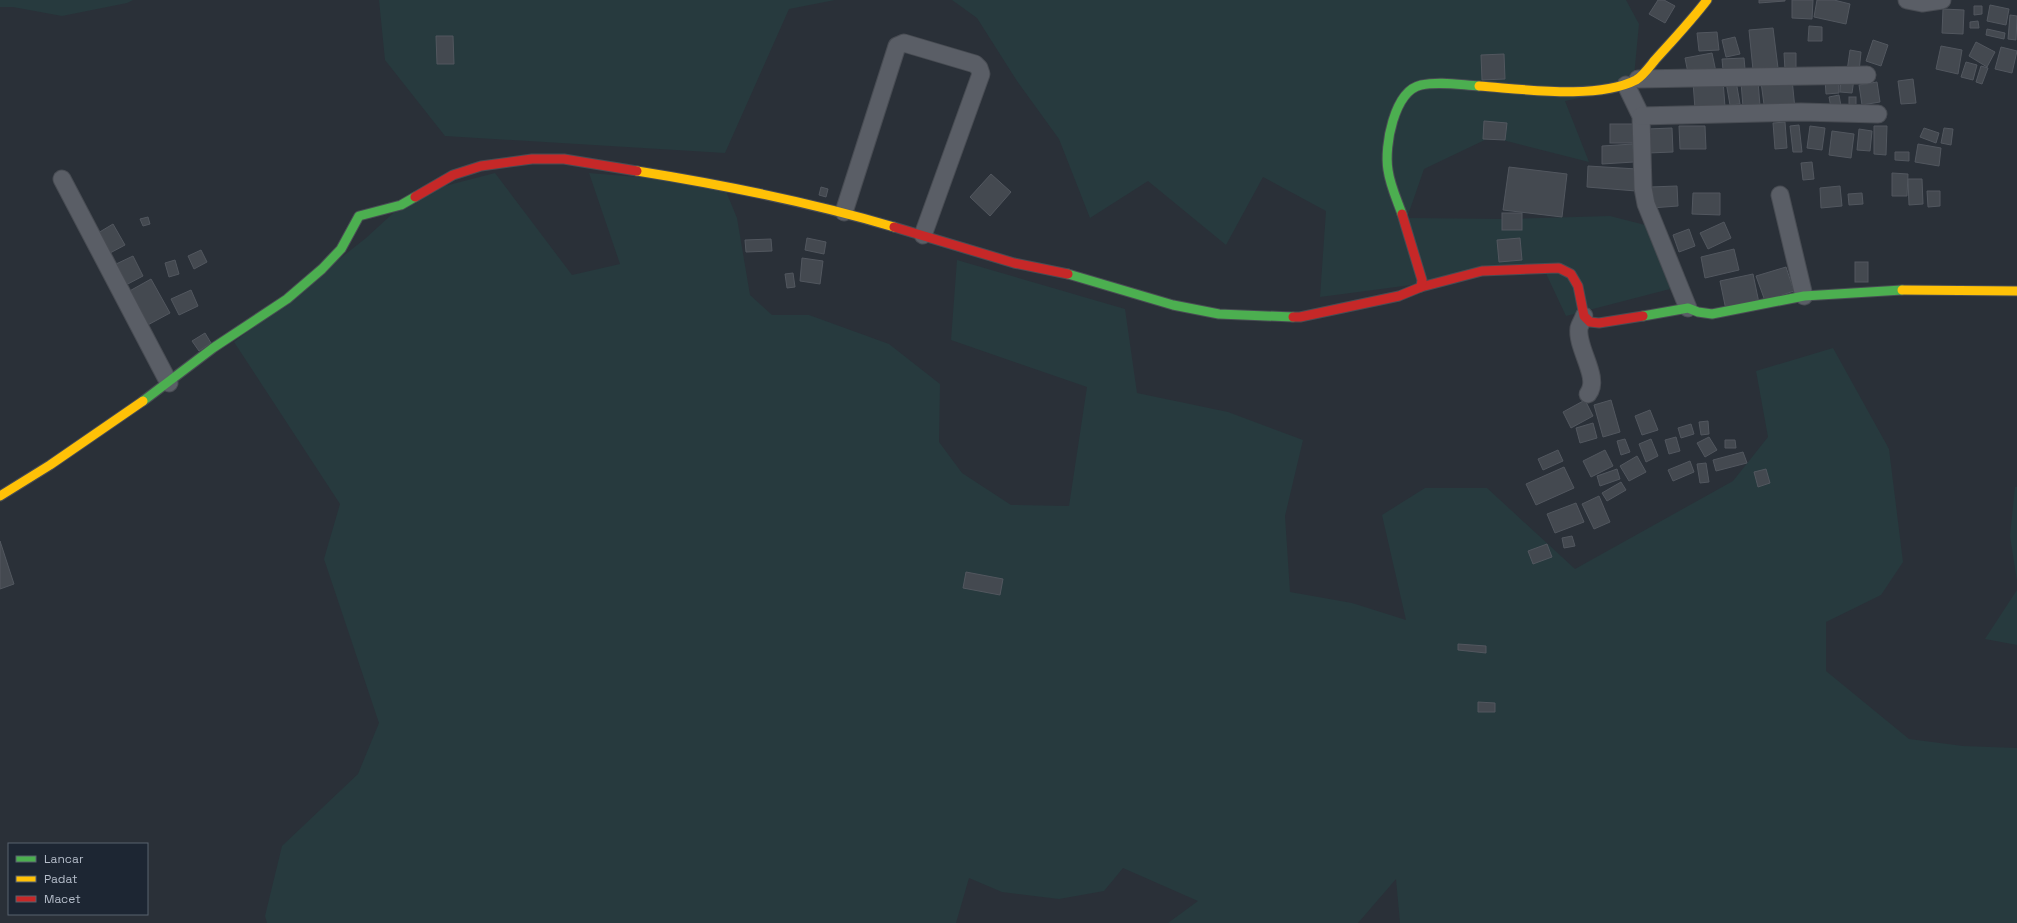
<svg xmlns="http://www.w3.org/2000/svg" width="2017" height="923" viewBox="0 0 2017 923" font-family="'Space Grotesk',sans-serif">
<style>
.green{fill:#273a3e}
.building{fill:#444950;stroke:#52575f}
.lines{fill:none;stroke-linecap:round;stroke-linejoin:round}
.street-casing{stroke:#484c53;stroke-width:19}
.fast-casing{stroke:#484c53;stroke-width:11}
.slow-casing{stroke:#484c53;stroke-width:11}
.jam-casing{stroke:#484c53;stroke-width:11}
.street{stroke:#5a5e66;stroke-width:17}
.fast{stroke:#4caf50;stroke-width:9}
.slow{stroke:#ffc107;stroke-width:9}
.jam{stroke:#c62828;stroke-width:9}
</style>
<rect width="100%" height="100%" fill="#2a3038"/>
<g class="green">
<path d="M0 0H133L127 3 62 16 13 7H0Z"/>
<path d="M379 0H835L789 9 725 153 445 136 385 60Z"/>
<path d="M952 0H1626L1639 24 1633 87 1565 101 1589 162 1491 137 1424 169 1407 218 1505 219 1610 216 1657 228 1670 289 1566 316 1542 265 1457 279 1320 297 1326 211 1263 177 1226 245 1148 181 1090 218 1059 139 1017 81 977 18Z"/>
<path d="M495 173 572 275 620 264 589 173 723 184 737 218 750 295 772 315H809L889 344 940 384 939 442 962 473 1011 505 1069 506 1087 387 951 340 957 260 1125 309 1137 393 1228 412 1303 440 1285 516 1290 592 1352 603 1406 620 1382 515 1425 488H1487L1575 569 1733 481 1768 437 1756 371 1833 348 1889 449 1903 562 1881 595 1826 622V671L1909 739 1963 746 2017 748V923H1400L1396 879 1358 923H1168L1198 901 1123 868 1104 891 1059 899 1002 892 969 878 956 923H267L265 916 282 846 358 774 379 723 324 559 340 504 234 342 366 238 414 194Z"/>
<path d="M2015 487H2017V581L2010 536Z"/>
<path d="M2017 590V645L1985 639Z"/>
</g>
<g class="building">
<path d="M1658 0H1664L1675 6 1665 23 1649 14Z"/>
<path d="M1759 0H1785V1L1759 3Z"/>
<path d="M1792 0H1813L1812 19 1792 18Z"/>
<path d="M1817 0H1834L1850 4 1846 24 1814 17Z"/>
<path d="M1990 5 2009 9 2006 25 1987 21Z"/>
<path d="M1974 6H1982V14L1974 15Z"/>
<path d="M1943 9 1964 10 1963 34 1942 33Z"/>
<path d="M2010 15 2017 16 2016 40 2008 39Z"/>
<path d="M1978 21 1979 28H1970V22Z"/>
<path d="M1809 26 1822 27V41H1808Z"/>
<path d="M1773 28 1778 68 1753 70 1749 30Z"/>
<path d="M1987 29 2005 33 2004 39 1986 35Z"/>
<path d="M1717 32 1719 50 1699 51 1697 33Z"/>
<path d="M436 36H453L454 64H437Z"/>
<path d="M1735 37 1740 54 1726 57 1722 40Z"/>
<path d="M1873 40 1888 45 1881 66 1866 61Z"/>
<path d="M1976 42 1995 52 1987 67 1969 56Z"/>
<path d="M1941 46 1962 50 1958 74 1936 69Z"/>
<path d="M2001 47 2017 51 2012 73 1995 69Z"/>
<path d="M1850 50 1861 52 1859 72 1847 71Z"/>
<path d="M1712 53 1716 72 1689 78 1685 58Z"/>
<path d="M1784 53H1796V70H1785Z"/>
<path d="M1504 54 1505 79 1482 80 1481 55Z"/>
<path d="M1744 58 1745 69 1723 70 1722 59Z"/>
<path d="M1966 62 1977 65 1973 80 1961 77Z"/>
<path d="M1981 66 1988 68 1982 84 1976 82Z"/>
<path d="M1839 78V93L1826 94 1825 79Z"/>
<path d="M1841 78 1854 79 1852 93 1840 92Z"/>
<path d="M1792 79 1795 109 1765 112 1761 82Z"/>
<path d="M1913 79 1916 103 1901 104 1898 81Z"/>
<path d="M1723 80 1725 107 1695 109 1693 82Z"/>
<path d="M1736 81 1740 104 1730 105 1726 82Z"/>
<path d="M1758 81 1760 106 1743 107 1741 82Z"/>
<path d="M1877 82 1880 102 1862 105 1859 85Z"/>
<path d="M1839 95 1841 106 1831 108 1829 97Z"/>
<rect x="1849" y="97" width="7" height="11"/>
<path d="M1484 121 1507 123 1505 140 1483 139Z"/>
<path d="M1785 122 1787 148 1775 149 1773 123Z"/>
<rect x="1610" y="124" width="24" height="19"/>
<path d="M1799 125 1802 152H1793L1790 126Z"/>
<path d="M1679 126H1705L1706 149H1680Z"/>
<path d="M1810 126 1825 128 1822 150 1807 148Z"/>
<path d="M1874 126H1887L1886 155 1874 154Z"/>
<path d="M1672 128 1673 152 1648 153 1647 129Z"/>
<path d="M1924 128 1939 133 1936 143 1920 137Z"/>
<path d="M1944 128 1953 129 1951 145 1941 143Z"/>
<path d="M1859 129 1872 131 1870 151 1857 150Z"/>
<path d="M1832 131 1854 134 1851 158 1829 155Z"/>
<path d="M1633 144 1634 162 1602 164V146Z"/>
<path d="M1918 144 1941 148 1939 166 1915 162Z"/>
<path d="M1895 152H1909V161L1895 160Z"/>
<path d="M1812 162 1814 179 1803 180 1801 163Z"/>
<path d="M1588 166 1637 169 1636 191 1587 187Z"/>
<path d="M1509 167 1567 174 1562 217 1503 210Z"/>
<path d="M1892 173 1908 174 1907 196H1892Z"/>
<path d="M991 174 1011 192 990 216 970 197Z"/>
<path d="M1908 179H1922L1923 204 1909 205Z"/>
<path d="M1677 186 1678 206 1651 208 1650 187Z"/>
<path d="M1840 186 1842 206 1821 208 1820 188Z"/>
<path d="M821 187 828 189 826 197 819 195Z"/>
<path d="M1927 191H1940V206L1928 207Z"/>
<path d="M1693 193H1720V215L1692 214Z"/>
<path d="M1862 193 1863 204 1849 205 1848 194Z"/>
<rect x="1502" y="213" width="20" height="17"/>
<path d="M148 217 150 224 143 226 140 219Z"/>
<path d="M1724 222 1731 238 1708 249 1700 233Z"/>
<path d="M113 224 125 245 110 253 98 233Z"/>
<path d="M1689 229 1695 246 1679 252 1673 235Z"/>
<path d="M807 238 826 242 824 254 805 250Z"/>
<path d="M1520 238 1522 260 1499 262 1497 240Z"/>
<path d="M771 239 772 251 746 252 745 240Z"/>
<path d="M1734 249 1739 270 1705 278 1701 257Z"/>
<path d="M201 250 207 262 194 269 188 256Z"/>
<path d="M133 256 143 276 124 286 114 265Z"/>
<path d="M802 258 823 261 820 284 800 281Z"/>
<path d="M175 260 179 274 169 277 165 263Z"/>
<rect x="1855" y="262" width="13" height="20"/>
<path d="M1786 267 1794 291 1765 301 1756 276Z"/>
<path d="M793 273 795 287 787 288 785 274Z"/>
<path d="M1753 274 1759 303 1726 310 1720 281Z"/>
<path d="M151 279 170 313 144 327 126 293Z"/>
<path d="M191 290 198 306 179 315 171 299Z"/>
<path d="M205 333 211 343 199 351 192 341Z"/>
<path d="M1585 400 1593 416 1571 428 1563 412Z"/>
<path d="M1611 400 1620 432 1603 437 1594 405Z"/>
<path d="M1650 410 1658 430 1642 435 1635 416Z"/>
<path d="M1708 421 1709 434 1701 435 1699 422Z"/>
<path d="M1593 423 1597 438 1580 443 1576 428Z"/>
<path d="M1691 424 1694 434 1681 438 1678 428Z"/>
<path d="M1676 437 1680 451 1669 454 1665 440Z"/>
<path d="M1709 437 1717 450 1705 457 1697 443Z"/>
<path d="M1625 439 1630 452 1621 455 1617 441Z"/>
<path d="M1651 439 1658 456 1646 462 1639 444Z"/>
<path d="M1725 440H1735L1736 448H1725Z"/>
<path d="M1558 450 1563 461 1543 470 1538 459Z"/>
<path d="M1605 450 1613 466 1591 477 1583 461Z"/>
<path d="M1743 452 1747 463 1716 471 1713 460Z"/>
<path d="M1637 456 1646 472 1629 481 1620 466Z"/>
<path d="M1690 461 1694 472 1673 481 1668 470Z"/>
<path d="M1706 463 1709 482 1700 483 1697 464Z"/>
<path d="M1564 467 1574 488 1536 505 1526 484Z"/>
<path d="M1617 469 1620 479 1600 486 1597 476Z"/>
<path d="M1766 469 1770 483 1758 487 1754 472Z"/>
<path d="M1621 482 1626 490 1607 501 1602 493Z"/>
<path d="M1599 496 1610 522 1594 529 1582 504Z"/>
<path d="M1576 503 1584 522 1555 533 1547 514Z"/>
<path d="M1572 536 1575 546 1564 548 1562 538Z"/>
<path d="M0 541 14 584 0 589Z"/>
<path d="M1547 544 1552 557 1533 564 1528 551Z"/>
<path d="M966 572 1003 579 1000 595 963 588Z"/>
<path d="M1458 644 1486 646V653L1458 650Z"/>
<path d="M1478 702 1495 703V712H1478Z"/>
</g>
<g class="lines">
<g class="street-casing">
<g id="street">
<path d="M1907 0 1922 3 1942 0"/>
<path d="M1638 79 1867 75"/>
<path d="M1626 85 1641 116 1643 188 1646 204 1688 308"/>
<path d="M1641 116 1801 112 1878 114"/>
<path d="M62 179 169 383"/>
<path d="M1780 195 1804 296"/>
<path d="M844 212 897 46 904 43 975 64 979 68 981 74 923 235"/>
<path d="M1584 316C1583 320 1580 324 1579 328 1576 348 1601 378 1588 394"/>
</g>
</g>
<g class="fast-casing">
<g id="fast">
<path d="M1402 214C1397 200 1390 185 1388 170 1384 146 1394 91 1421 85 1440 81 1461 85 1479 86"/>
<path d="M1068 274 1173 305 1219 314 1293 317"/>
<path d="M1643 316 1688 308 1698 312 1712 314 1804 296 1902 290"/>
<path d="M143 401 213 348 287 299 322 269 341 249 359 216 401 205 415 197"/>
</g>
</g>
<g class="slow-casing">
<g id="slow">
<path d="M1479 86C1523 89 1597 100 1636 80 1643 76 1650 66 1655 60 1673 40 1691 21 1707 0"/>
<path d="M637 171C724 185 810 202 894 227"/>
<path d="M1902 290 2017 291"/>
<path d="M0 496 50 465 143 401"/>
</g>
</g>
<g class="jam-casing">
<g id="jam">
<path d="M415 197 453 175 481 166 532 159H564L637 171"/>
<path d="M894 227 1014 263 1068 274"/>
<path d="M1421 287 1482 271 1559 268 1571 274 1578 286 1584 316 1590 322 1599 323 1643 316"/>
<path d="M1293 317H1300L1399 296 1421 287 1422 280 1402 214"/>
</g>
</g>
<use href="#street" class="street"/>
<use href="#fast" class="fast"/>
<use href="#slow" class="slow"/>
<use href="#jam" class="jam"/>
</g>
<rect x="8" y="843" width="140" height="72" fill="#1d2633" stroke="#59626f"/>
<rect x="16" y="856" width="20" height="6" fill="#4caf50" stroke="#59626f"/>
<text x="44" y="863" font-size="12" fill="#b4bcc9">Lancar</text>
<rect x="16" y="876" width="20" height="6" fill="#ffc107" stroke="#59626f"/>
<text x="44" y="883" font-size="12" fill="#b4bcc9">Padat</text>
<rect x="16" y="896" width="20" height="6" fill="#c62828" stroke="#59626f"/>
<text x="44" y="903" font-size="12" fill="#b4bcc9">Macet</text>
</svg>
